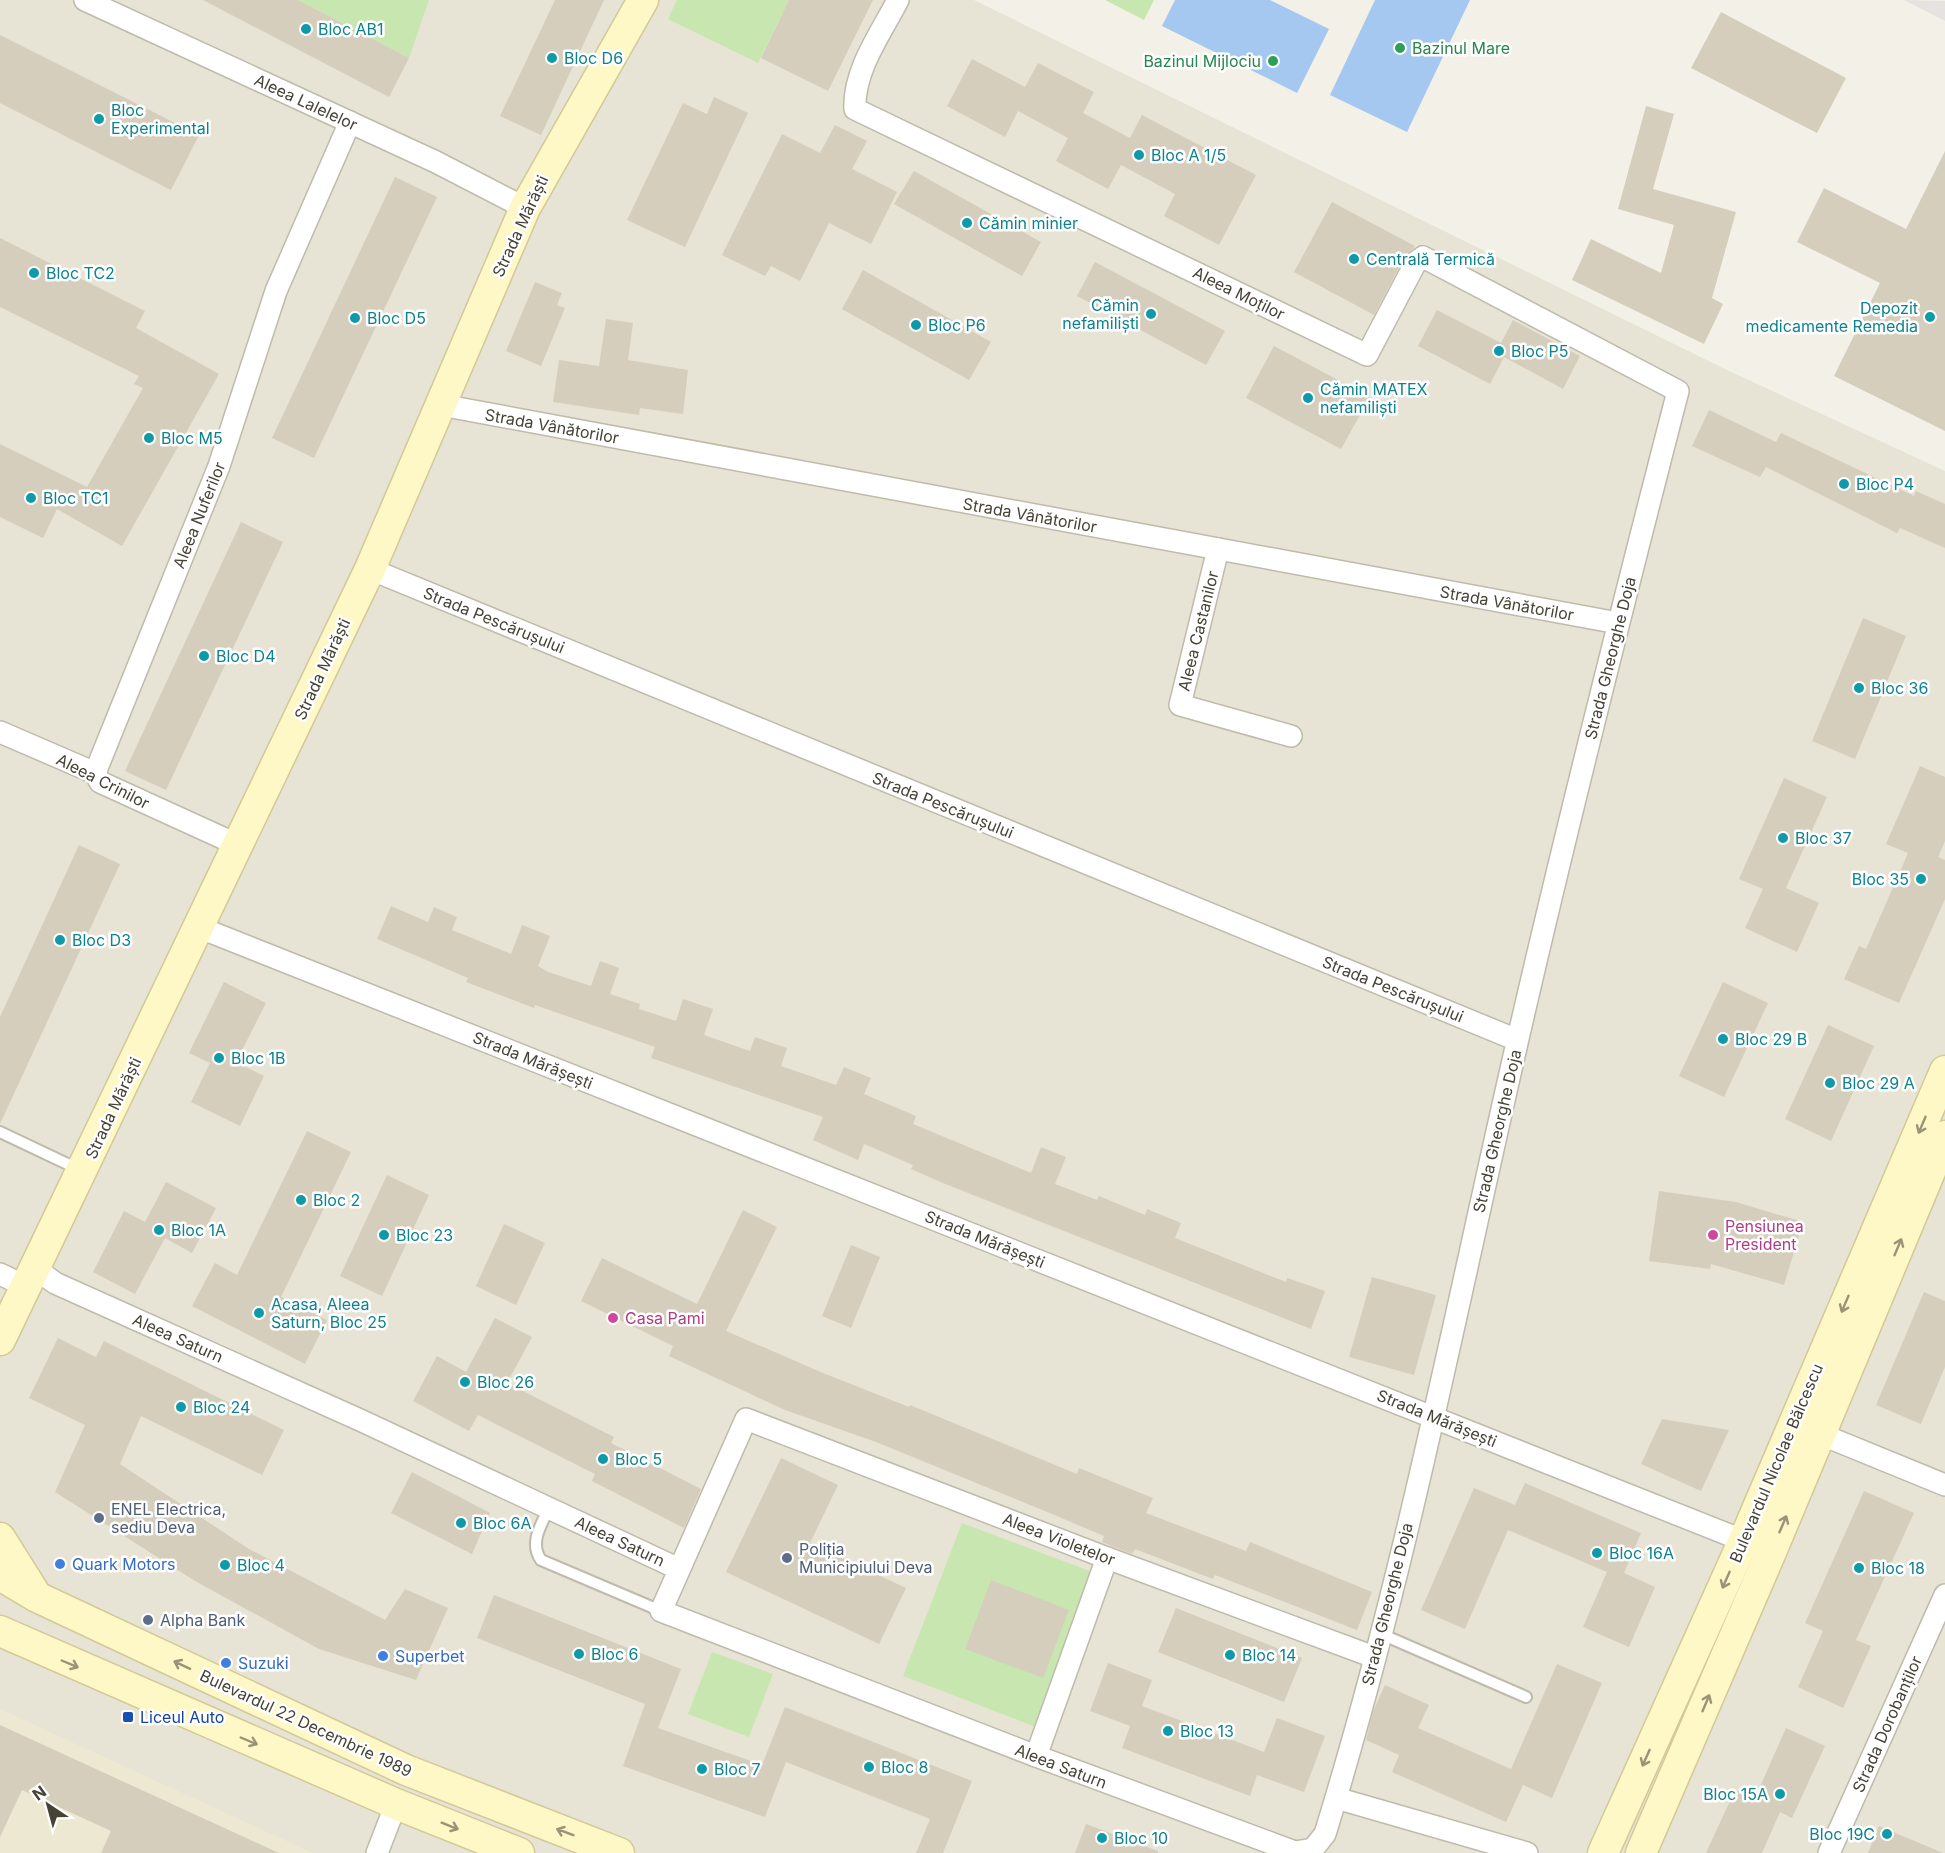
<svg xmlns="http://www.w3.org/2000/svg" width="1945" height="1853" viewBox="0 0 1945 1853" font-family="Inter,sans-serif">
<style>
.residential{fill:#e7e3d5}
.education{fill:#ece8d1}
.green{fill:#c8e7b0}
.parking{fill:#e4e3df}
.water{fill:#a4c8f0}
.building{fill:#d5cebc}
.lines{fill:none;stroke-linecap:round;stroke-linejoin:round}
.service-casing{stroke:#bfbaaa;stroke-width:14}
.minor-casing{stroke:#bfbaaa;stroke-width:24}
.secondary-casing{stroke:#d3c997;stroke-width:33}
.service{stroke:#fff;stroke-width:10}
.minor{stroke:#fff;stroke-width:21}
.secondary{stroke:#fef7c6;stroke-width:30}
.oneway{stroke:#999377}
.culture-dot{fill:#0f9aa8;stroke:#fff;stroke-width:2}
.leisure-dot{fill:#2e9e5b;stroke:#fff;stroke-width:2}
.hotel-dot{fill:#d1479c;stroke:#fff;stroke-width:2}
.service-dot{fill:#5c6f8a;stroke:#fff;stroke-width:2}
.shop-dot{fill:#3f7fe0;stroke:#fff;stroke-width:2}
.transit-dot{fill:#1a4fb4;stroke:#fff;stroke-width:2}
.labels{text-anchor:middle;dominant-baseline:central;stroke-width:5;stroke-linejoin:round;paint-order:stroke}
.culture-label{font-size:16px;fill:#0d838f;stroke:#fff;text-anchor:start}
.leisure-label{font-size:16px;fill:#27864d;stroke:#fff;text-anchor:start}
.street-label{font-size:16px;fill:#464236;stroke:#fff}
.hotel-label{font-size:16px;fill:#b23c85;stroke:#fff;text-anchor:start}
.service-label{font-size:16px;fill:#4e5e75;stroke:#fff;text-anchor:start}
.shop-label{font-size:16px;fill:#366cbe;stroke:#fff;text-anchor:start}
.transit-label{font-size:16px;fill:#164399;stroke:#fff;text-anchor:start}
</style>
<rect width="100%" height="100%" fill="#f3f1e7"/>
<path class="residential" d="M0 0H974L1727 370 1945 471V1853H0Z"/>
<path class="education" d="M0 1709 313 1853H0Z"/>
<g class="green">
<path d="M298 0H429L409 58Z"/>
<path d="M677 0H789L758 63 668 19Z"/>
<path d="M1105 0H1154L1144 20Z"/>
<path d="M962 1523 1095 1573 1036 1727 903 1676Z"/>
<path d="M712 1652 773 1674 749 1737 688 1714Z"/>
</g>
<path class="parking" d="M1904 0 1945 1V21Z"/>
<g class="water">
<path d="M1175 0H1270L1329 29 1297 93 1162 26Z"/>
<path d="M1375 0H1470L1407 132 1330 95Z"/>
</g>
<g class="building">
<path d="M203 0H298L409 58 389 97Z"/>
<path d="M555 0H604L541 135 500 116Z"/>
<path d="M789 0H873L828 91 761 58Z"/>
<path d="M1721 12 1846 78 1817 133 1691 68Z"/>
<path d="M0 35 199 135 171 190 0 103Z"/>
<path d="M972 59 1025 87 1038 63 1094 92 1083 113 1130 138 1142 115 1256 175 1219 245 1164 216 1175 194 1121 165 1108 189 1056 161 1068 138 1018 111 1005 137 947 106Z"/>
<path d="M714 97 748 113 685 247 627 220 683 103 707 114Z"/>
<path d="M1646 106 1674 114 1653 189 1736 212 1712 298 1723 304 1704 344 1572 280 1591 239 1661 273 1674 225 1618 209Z"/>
<path d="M835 125 867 141 852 169 897 192 871 244 829 223 800 281 771 266 765 276 722 255 782 134 820 153Z"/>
<path d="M1945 151V431L1834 376 1880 283 1797 242 1824 188 1906 229Z"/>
<path d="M914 171 1041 242 1022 276 894 204Z"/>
<path d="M395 177 437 197 314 458 272 438Z"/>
<path d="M1332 202 1415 246 1405 256 1374 315 1294 272Z"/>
<path d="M0 238 145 311 136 328 219 374 122 546 57 509 43 538 0 517V444L87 487 143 388 134 384 139 376 0 307Z"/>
<path d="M1095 262 1225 331 1206 365 1077 296Z"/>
<path d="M863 270 991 342 969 380 842 309Z"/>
<path d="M535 282 562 293 557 305 565 308 541 366 506 351Z"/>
<path d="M1437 310 1501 343 1513 320 1580 356 1563 389 1504 357 1490 384 1418 346Z"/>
<path d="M606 319 633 323 628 360 688 370 683 414 640 408 639 415 553 402 559 360 599 366Z"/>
<path d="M1274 346 1370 397 1341 449 1246 398Z"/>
<path d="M1709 410 1776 442 1781 433 1914 496 1916 491 1945 504V548L1900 528 1897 533 1766 467 1760 477 1692 446Z"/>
<path d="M241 522 283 542 166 790 125 771Z"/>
<path d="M1863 618 1906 636 1855 759 1812 741Z"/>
<path d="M1920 766 1945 777V841L1938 857 1945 860V899L1899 1003 1844 979 1859 946 1866 949 1908 853 1886 844Z"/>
<path d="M1784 778 1827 797 1786 888 1819 903 1797 952 1745 928 1763 889 1739 879Z"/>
<path d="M79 845 120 864 0 1124V1017Z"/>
<path d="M391 906 428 922 434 907 457 917 452 930 511 954 522 925 550 936 538 966 548 972 591 986 600 961 619 968 610 994 640 1004 639 1009 676 1021 683 999 713 1009 704 1035 750 1051 755 1037 787 1048 781 1066 836 1085 844 1067 871 1078 864 1094 916 1116 913 1124 1031 1173 1041 1147 1066 1157 1055 1184 1097 1200 1099 1196 1145 1215 1147 1209 1181 1223 1175 1238 1286 1282 1287 1278 1325 1291 1311 1329 943 1183 911 1169 913 1165 864 1144 858 1160 813 1140 823 1117 651 1058 655 1047 535 1005 534 1008 466 982 468 978 377 939Z"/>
<path d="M224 982 266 1003 236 1062 264 1076 240 1126 191 1102 210 1063 189 1053Z"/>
<path d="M1723 982 1768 1003 1724 1097 1679 1076Z"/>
<path d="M1828 1025 1874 1046 1831 1141 1785 1119Z"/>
<path d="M307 1131 351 1152 281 1297 327 1320 305 1364 192 1306 215 1263 237 1275Z"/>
<path d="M387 1175 429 1195 382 1296 340 1276Z"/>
<path d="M166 1182 216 1208 192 1253 165 1238 135 1294 93 1272 124 1211 145 1222Z"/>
<path d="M1659 1191 1736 1202 1803 1222 1784 1285 1711 1264 1710 1269 1649 1261Z"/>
<path d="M743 1210 777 1227 726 1331 823 1373 909 1407 910 1405 1077 1474 1079 1468 1153 1498 1146 1513 1246 1551 1250 1542 1372 1592 1357 1630 1215 1575 1213 1579 1135 1549 1132 1554 1102 1542 1104 1536 1052 1514 876 1442 785 1410 669 1356 673 1346 581 1301 602 1258 697 1304Z"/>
<path d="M504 1224 545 1243 516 1305 476 1286Z"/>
<path d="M851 1245 880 1257 851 1328 822 1316Z"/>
<path d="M1372 1277 1436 1295 1414 1375 1349 1357Z"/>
<path d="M1924 1292 1945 1301V1367L1921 1424 1876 1405Z"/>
<path d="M495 1318 532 1337 507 1383 614 1437 611 1443 701 1489 684 1528 592 1481 595 1474 478 1415 469 1431 413 1401 437 1356 466 1372Z"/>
<path d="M58 1338 96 1357 104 1341 284 1430 262 1475 141 1416 120 1464 249 1549 385 1620 405 1589 448 1608 416 1680 319 1649 195 1581 55 1492 85 1425 29 1398Z"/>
<path d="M1662 1419 1729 1430 1701 1491 1641 1464Z"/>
<path d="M781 1458 838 1485 810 1543 906 1588 879 1644 726 1572Z"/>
<path d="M412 1472 490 1513 472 1554 391 1513Z"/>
<path d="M1525 1483 1641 1533 1624 1573 1655 1587 1629 1647 1583 1627 1607 1572 1508 1530 1465 1629 1421 1610 1474 1488 1515 1505Z"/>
<path d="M1864 1491 1914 1513 1856 1640 1871 1646 1843 1708 1798 1687 1823 1631 1805 1623Z"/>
<path d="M991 1580 1069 1610 1043 1678 965 1649Z"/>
<path d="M494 1595 681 1669 658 1728 762 1765 785 1707 972 1781 943 1853H916L930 1819 786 1762 765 1817 623 1766 645 1704 477 1638Z"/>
<path d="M1176 1608 1302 1658 1284 1702 1158 1652Z"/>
<path d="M1108 1663 1152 1680 1142 1706 1264 1752 1277 1718 1325 1736 1304 1792 1257 1775 1250 1796 1122 1748 1130 1726 1090 1711Z"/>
<path d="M1557 1664 1602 1683 1552 1798 1523 1785 1506 1822 1392 1772 1399 1755 1366 1740 1373 1712 1385 1685 1429 1705 1418 1728 1511 1769Z"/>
<path d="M0 1725 279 1853H101L111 1831 22 1790 0 1837Z"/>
<path d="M1786 1728 1825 1746 1792 1818 1780 1812 1762 1853H1706L1735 1790 1755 1798Z"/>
<path d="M1086 1824 1158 1851V1853H1075Z"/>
<path d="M1879 1826 1943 1853H1868Z"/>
</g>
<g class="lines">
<g class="service-casing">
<g id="service">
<path d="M0 1132 78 1169"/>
<path d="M549 1508C541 1525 529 1543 541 1560L661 1611"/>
<path d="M1381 1634 1526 1697"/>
</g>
</g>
<g class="minor-casing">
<g id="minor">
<path d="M85 0 436 162 525 208"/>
<path d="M898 0C881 33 853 71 855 109L1367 355 1416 262 1423 257 1678 391C1622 608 1567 825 1517 1043 1456 1308 1405 1575 1325 1834L1313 1849 1295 1852 1036 1756 661 1611 746 1419 1107 1558 1374 1657"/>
<path d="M441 405 1618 623"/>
<path d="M1218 549 1180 705 1291 736"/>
<path d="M370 569 1517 1040"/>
<path d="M0 732 95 773 100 782 238 845"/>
<path d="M95 773 219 466 276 291 350 122"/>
<path d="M198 927 1757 1546"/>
<path d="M35 1268 55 1283 360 1420 679 1569"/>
<path d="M0 1274 27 1287"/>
<path d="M1808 1429 1945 1485"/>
<path d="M1036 1756 1107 1558"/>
<path d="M1336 1798 1527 1853"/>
<path d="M377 1853 396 1804"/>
<path d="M1829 1853 1945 1595"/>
</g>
</g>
<g class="secondary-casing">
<g id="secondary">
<path d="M0 1340 370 569 525 208 643 0"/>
<path d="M0 1538 34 1592"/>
<path d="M0 1575 37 1597 406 1770 619 1853"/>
<path d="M0 1631 396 1804 519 1853"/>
<path d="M1603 1853 1744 1540 1945 1071"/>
<path d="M1641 1853 1771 1552 1945 1136"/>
</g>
</g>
<use href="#service" class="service"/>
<use href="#minor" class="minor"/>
<use href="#secondary" class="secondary"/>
</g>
<defs><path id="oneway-shaft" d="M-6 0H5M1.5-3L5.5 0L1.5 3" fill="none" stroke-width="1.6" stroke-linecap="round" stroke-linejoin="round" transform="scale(1.5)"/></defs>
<g class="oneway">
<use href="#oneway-shaft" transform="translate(1922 1125) rotate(113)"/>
<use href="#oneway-shaft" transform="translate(1898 1247) rotate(-67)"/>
<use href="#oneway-shaft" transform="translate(1845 1304) rotate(113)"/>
<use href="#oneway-shaft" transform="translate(1783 1524) rotate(-67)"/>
<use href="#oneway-shaft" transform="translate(1726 1580) rotate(114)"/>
<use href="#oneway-shaft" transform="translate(70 1664) rotate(23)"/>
<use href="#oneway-shaft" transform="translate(182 1665) rotate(-155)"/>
<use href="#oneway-shaft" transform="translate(1706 1703) rotate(-67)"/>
<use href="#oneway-shaft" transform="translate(249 1741) rotate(23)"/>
<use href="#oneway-shaft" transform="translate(1646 1758) rotate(114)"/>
<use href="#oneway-shaft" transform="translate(450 1826) rotate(22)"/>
<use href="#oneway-shaft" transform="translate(565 1832) rotate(-159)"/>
</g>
<g class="culture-dot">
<circle cx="306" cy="29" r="6"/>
<circle cx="552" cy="58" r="6"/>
<circle cx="99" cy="119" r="6"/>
<circle cx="1139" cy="155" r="6"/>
<circle cx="967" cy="223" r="6"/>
<circle cx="1354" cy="259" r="6"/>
<circle cx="34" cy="273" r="6"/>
<circle cx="1151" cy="314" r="6"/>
<circle cx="1930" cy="317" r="6"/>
<circle cx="355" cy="318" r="6"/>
<circle cx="916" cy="325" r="6"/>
<circle cx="1499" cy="351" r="6"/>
<circle cx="1308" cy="398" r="6"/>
<circle cx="149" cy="438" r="6"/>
<circle cx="1844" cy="484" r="6"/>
<circle cx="31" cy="498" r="6"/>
<circle cx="204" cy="656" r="6"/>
<circle cx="1859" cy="688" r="6"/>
<circle cx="1783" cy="838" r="6"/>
<circle cx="1921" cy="879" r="6"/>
<circle cx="60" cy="940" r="6"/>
<circle cx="1723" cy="1039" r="6"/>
<circle cx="219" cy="1058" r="6"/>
<circle cx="1830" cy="1083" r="6"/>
<circle cx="301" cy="1200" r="6"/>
<circle cx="159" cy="1230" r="6"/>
<circle cx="384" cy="1235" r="6"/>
<circle cx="259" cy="1313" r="6"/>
<circle cx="465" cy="1382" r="6"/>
<circle cx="181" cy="1407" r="6"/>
<circle cx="603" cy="1459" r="6"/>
<circle cx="461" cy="1523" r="6"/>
<circle cx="1597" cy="1553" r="6"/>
<circle cx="225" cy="1565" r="6"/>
<circle cx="1859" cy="1568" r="6"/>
<circle cx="579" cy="1654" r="6"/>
<circle cx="1230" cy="1655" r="6"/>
<circle cx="1168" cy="1731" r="6"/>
<circle cx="869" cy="1767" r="6"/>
<circle cx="702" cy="1769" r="6"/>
<circle cx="1780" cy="1794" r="6"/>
<circle cx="1887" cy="1834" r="6"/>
<circle cx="1102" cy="1838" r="6"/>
</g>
<g class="leisure-dot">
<circle cx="1400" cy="48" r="6"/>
<circle cx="1273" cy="61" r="6"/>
</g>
<g class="hotel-dot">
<circle cx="1713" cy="1235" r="6"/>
<circle cx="613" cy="1318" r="6"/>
</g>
<g class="service-dot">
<circle cx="99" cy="1518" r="6"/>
<circle cx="787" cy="1558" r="6"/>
<circle cx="148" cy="1620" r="6"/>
</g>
<g class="shop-dot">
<circle cx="60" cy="1564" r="6"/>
<circle cx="383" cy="1656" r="6"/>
<circle cx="226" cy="1663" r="6"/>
</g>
<rect class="transit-dot" x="122" y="1711" width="12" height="12" rx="3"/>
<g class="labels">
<g class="culture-label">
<text x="318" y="29">Bloc AB1</text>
<text x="564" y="58">Bloc D6</text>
<text x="111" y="110">Bloc<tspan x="111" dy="18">Experimental</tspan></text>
<text x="1151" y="155">Bloc A 1/5</text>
<text x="979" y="223">Cămin minier</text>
<text x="1366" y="259">Centrală Termică</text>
<text x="46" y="273">Bloc TC2</text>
<text x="1139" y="305" text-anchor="end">Cămin<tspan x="1139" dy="18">nefamiliști</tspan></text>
<text x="1918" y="308" text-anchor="end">Depozit<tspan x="1918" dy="18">medicamente Remedia</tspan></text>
<text x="367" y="318">Bloc D5</text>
<text x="928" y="325">Bloc P6</text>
<text x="1511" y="351">Bloc P5</text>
<text x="1320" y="389">Cămin MATEX<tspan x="1320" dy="18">nefamiliști</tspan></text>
<text x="161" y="438">Bloc M5</text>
<text x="1856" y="484">Bloc P4</text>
<text x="43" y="498">Bloc TC1</text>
<text x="216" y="656">Bloc D4</text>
<text x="1871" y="688">Bloc 36</text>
<text x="1795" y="838">Bloc 37</text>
<text x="1909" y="879" text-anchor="end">Bloc 35</text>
<text x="72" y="940">Bloc D3</text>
<text x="1735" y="1039">Bloc 29 B</text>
<text x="231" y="1058">Bloc 1B</text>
<text x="1842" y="1083">Bloc 29 A</text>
<text x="313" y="1200">Bloc 2</text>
<text x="171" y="1230">Bloc 1A</text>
<text x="396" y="1235">Bloc 23</text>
<text x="271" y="1304">Acasa, Aleea<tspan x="271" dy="18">Saturn, Bloc 25</tspan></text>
<text x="477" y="1382">Bloc 26</text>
<text x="193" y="1407">Bloc 24</text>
<text x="615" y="1459">Bloc 5</text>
<text x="473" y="1523">Bloc 6A</text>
<text x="1609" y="1553">Bloc 16A</text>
<text x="237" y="1565">Bloc 4</text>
<text x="1871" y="1568">Bloc 18</text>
<text x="591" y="1654">Bloc 6</text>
<text x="1242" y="1655">Bloc 14</text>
<text x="1180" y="1731">Bloc 13</text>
<text x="881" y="1767">Bloc 8</text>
<text x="714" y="1769">Bloc 7</text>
<text x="1768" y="1794" text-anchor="end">Bloc 15A</text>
<text x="1875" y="1834" text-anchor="end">Bloc 19C</text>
<text x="1114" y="1838">Bloc 10</text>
</g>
<g class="leisure-label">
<text x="1412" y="48">Bazinul Mare</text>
<text x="1261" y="61" text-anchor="end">Bazinul Mijlociu</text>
</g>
<g class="street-label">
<text transform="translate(306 102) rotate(25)">Aleea Lalelelor</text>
<text transform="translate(520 226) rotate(-65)">Strada Mărăști</text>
<text transform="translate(1239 293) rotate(26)">Aleea Moților</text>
<text transform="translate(552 426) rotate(10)">Strada Vânătorilor</text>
<text transform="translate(199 515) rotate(-68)">Aleea Nuferilor</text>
<text transform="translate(1030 515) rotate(10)">Strada Vânătorilor</text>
<text transform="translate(1507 603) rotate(10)">Strada Vânătorilor</text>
<text transform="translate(494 620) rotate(22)">Strada Pescărușului</text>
<text transform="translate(1198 631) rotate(-76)">Aleea Castanilor</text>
<text transform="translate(1610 658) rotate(-76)">Strada Gheorghe Doja</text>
<text transform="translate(322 669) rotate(-65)">Strada Mărăști</text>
<text transform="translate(103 781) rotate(27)">Aleea Crinilor</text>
<text transform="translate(943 805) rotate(22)">Strada Pescărușului</text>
<text transform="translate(1393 989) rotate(22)">Strada Pescărușului</text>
<text transform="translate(533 1060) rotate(22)">Strada Mărășești</text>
<text transform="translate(113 1108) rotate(-65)">Strada Mărăști</text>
<text transform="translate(1497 1131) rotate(-77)">Strada Gheorghe Doja</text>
<text transform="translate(985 1239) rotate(22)">Strada Mărășești</text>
<text transform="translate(178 1338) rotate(24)">Aleea Saturn</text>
<text transform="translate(1437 1418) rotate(22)">Strada Mărășești</text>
<text transform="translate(1776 1463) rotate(-67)">Bulevardul Nicolae Bălcescu</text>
<text transform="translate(1059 1539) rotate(21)">Aleea Violetelor</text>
<text transform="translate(620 1541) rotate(25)">Aleea Saturn</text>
<text transform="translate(1387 1604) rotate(-76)">Strada Gheorghe Doja</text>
<text transform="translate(306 1723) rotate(25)">Bulevardul 22 Decembrie 1989</text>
<text transform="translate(1887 1724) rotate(-66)">Strada Dorobanților</text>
<text transform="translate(1061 1766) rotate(21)">Aleea Saturn</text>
</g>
<g class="hotel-label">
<text x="1725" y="1226">Pensiunea<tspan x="1725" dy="18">President</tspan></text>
<text x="625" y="1318">Casa Pami</text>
</g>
<g class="service-label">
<text x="111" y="1509">ENEL Electrica,<tspan x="111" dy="18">sediu Deva</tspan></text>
<text x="799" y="1549">Poliția<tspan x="799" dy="18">Municipiului Deva</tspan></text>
<text x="160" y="1620">Alpha Bank</text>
</g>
<g class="shop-label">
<text x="72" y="1564">Quark Motors</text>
<text x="395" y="1656">Superbet</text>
<text x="238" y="1663">Suzuki</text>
</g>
<g class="transit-label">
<text x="140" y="1717">Liceul Auto</text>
</g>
</g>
<g transform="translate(48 1805) rotate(324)" stroke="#ffffff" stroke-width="4.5" paint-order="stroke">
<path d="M0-4.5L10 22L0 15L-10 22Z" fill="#464236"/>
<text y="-9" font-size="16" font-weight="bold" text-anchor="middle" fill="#464236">N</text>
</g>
</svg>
